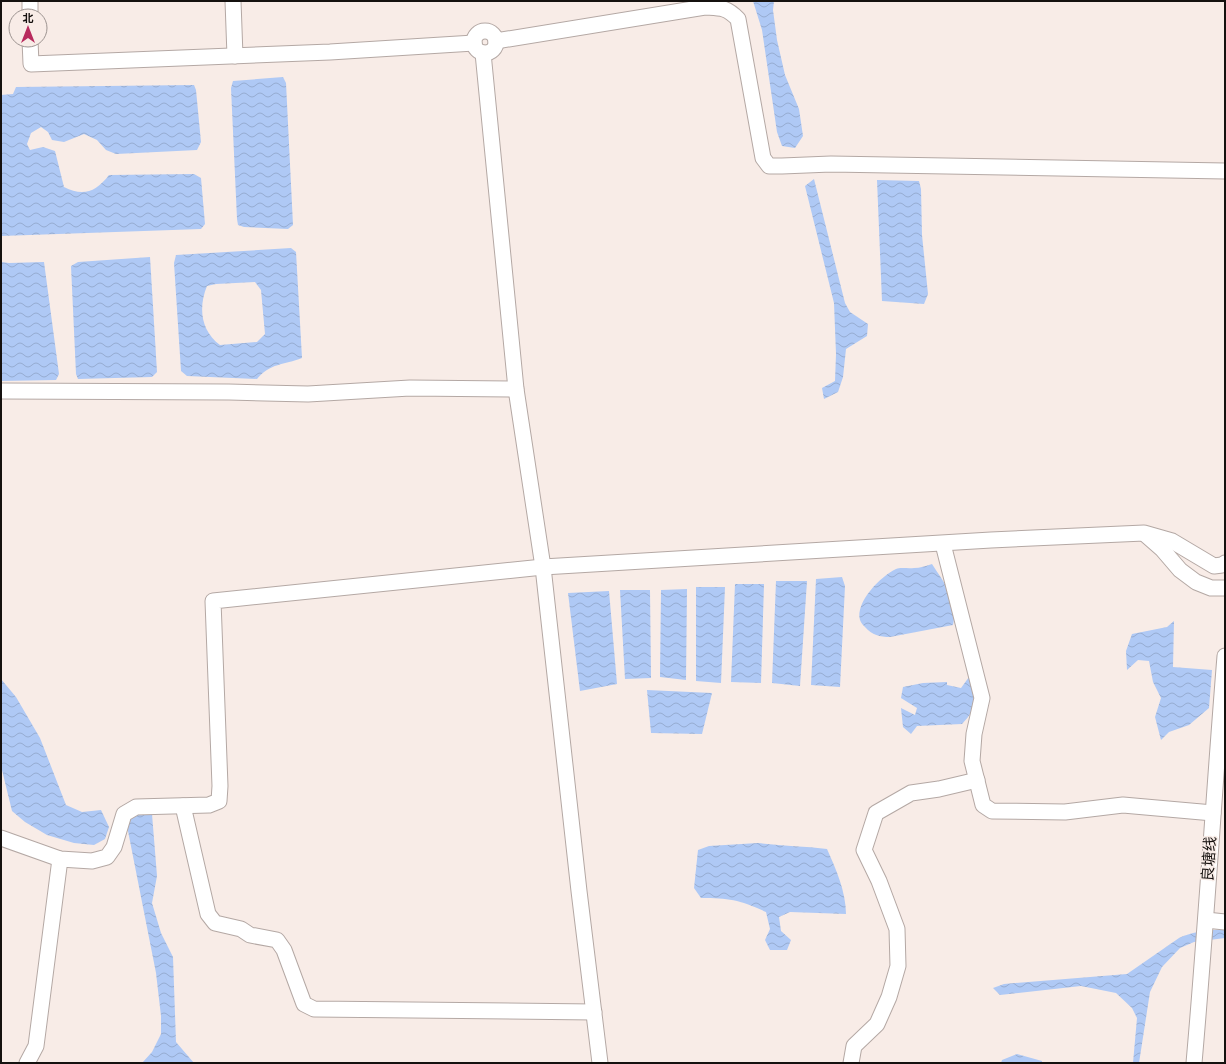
<svg xmlns="http://www.w3.org/2000/svg" width="1226" height="1064" viewBox="0 0 1226 1064" font-family="Figtree,'Noto Sans SC',sans-serif">
<style>
.water{fill:url(#water-waves);fill-rule:evenodd}
.lines{fill:none;stroke-linecap:round;stroke-linejoin:round}
.minor-casing{stroke:#b4a8a4;stroke-width:17}
.minor{stroke:#fff;stroke-width:15}
.labels{text-anchor:middle;dominant-baseline:central;stroke-width:3;stroke-linejoin:round;paint-order:stroke}
.street-label{font-size:15px;fill:#15110f;stroke:#f8ece7}
</style>
<defs>
<pattern id="water-waves" width="16" height="10" patternUnits="userSpaceOnUse"><rect width="16" height="10" fill="#afc9f5"/><path d="M0 5q4-4 8 0t8 0" fill="none" stroke="#96acd1"/></pattern>
</defs>
<rect width="100%" height="100%" fill="#f8ece7"/>
<g class="water">
<path d="M753 1H774L773 10 777 40 785 75 799 109 803 136 795 148 782 146 777 132 762 30Z"/>
<path d="M283 77 286 83 293 225 288 229 244 227 238 225 237 219 231 88 233 81Z"/>
<path d="M194 85 196 90 201 142 197 150 116 154 106 150 97 140 84 134 64 142 52 140 48 132 41 127 31 133 27 144 30 150 43 147 55 151 64 187C83 197 96 192 109 175L194 174 201 178 205 224 201 229 1 236V95L13 94 16 87Z"/>
<path d="M814 179 845 303 850 312 868 324 867 336 846 349 843 377 838 392 824 399 822 388 835 381 836 354 834 303 805 186Z"/>
<path d="M877 180 919 181 921 189 922 235 928 294 924 304 882 301Z"/>
<path d="M291 248 296 252 302 358C284 365 270 363 257 379L187 376 181 371 174 263 176 255ZM255 282 261 290 265 334 257 342 220 345C201 331 198 308 207 286L216 284Z"/>
<path d="M150 257 157 372 152 377 78 379 76 374 71 266 78 262Z"/>
<path d="M1 262 9 263 44 262 59 374 56 380 1 381Z"/>
<path d="M932 564C945 584 959 601 953 625L890 637C880 637 872 635 865 627 863 625 861 623 860 620 855 602 881 576 896 569 901 567 908 569 914 568 920 568 926 566 932 564Z"/>
<path d="M842 577 845 586 840 687 811 685 816 579Z"/>
<path d="M776 581H807L800 686 772 683Z"/>
<path d="M735 584H764L761 683 731 682Z"/>
<path d="M696 587H725L721 683 696 681Z"/>
<path d="M687 589 686 680 660 677 661 590Z"/>
<path d="M620 590H650L651 678 625 679Z"/>
<path d="M609 591 617 684 580 691 568 593Z"/>
<path d="M1174 621 1173 667 1212 670 1209 708 1189 725 1169 732 1161 740 1155 717 1161 698 1153 682 1149 661 1138 660 1127 670 1126 651 1132 634 1167 627Z"/>
<path d="M969 677C981 695 976 710 962 724L917 726 911 734 903 727 901 708 915 715 917 708 901 698 903 687 923 683 947 682V685L961 688Z"/>
<path d="M1 679 16 697 40 738 66 805 82 812 101 810 109 827 105 839 94 845 74 843 47 835 25 822 12 811 1 766Z"/>
<path d="M647 690 712 693 702 734 651 733Z"/>
<path d="M134 814H152L157 876 152 903 161 933 173 957 176 1042 194 1063H142L152 1052 161 1034V1016L156 973 127 826Z"/>
<path d="M758 843C781 846 804 846 827 849 836 869 846 892 846 914L790 912 779 917 781 931 791 940 787 950H770L765 940 770 929 766 912C740 900 729 898 701 898L694 888 698 850 709 846Z"/>
<path d="M1225 930V938L1194 942 1180 948 1162 967 1150 992 1139 1063H1133L1137 1018 1132 1008 1116 993 1081 986 1000 995 993 988 1004 984 1127 974 1179 938C1192 932 1210 929 1225 930Z"/>
<path d="M1017 1054 1042 1061V1063H1001L1002 1060Z"/>
</g>
<g class="lines">
<g class="minor-casing">
<g id="minor">
<path d="M30 1V16"/>
<path d="M233 1 235 56"/>
<circle cx="485" cy="42" r="11"/>
<path d="M30 40 31 64 330 52 474 43"/>
<path d="M496 41 705 7C721 8 726 7 738 19L763 158 769 166H782L831 164 1225 171"/>
<path d="M483 53 516 389 543 567 579 891 600 1063"/>
<path d="M1 391 229 392 308 394 410 388 516 389"/>
<path d="M1146 535 1162 549 1180 570 1196 582 1211 588H1225"/>
<path d="M943 544 982 698 974 734 972 761 983 805 992 811 1065 812 1123 805 1213 813"/>
<path d="M183 806 208 914 215 923 241 929 250 935 277 940 284 950 304 1004 314 1009 594 1012"/>
<path d="M1 838 60 859 92 861 107 857 114 847 124 814 136 807 209 805 219 801 220 786 213 601 543 567 991 540 1144 533 1172 541 1214 566 1222 565 1225 563"/>
<path d="M1206 920 1225 922"/>
<path d="M27 1063 36 1046 60 859"/>
<path d="M851 1063 854 1046 877 1024 889 997 898 966 897 929 879 881 864 850 876 813 911 793 939 789 977 780"/>
<path d="M1194 1063C1206 927 1214 792 1225 656"/>
</g>
</g>
<use href="#minor" class="minor"/>
</g>
<g class="labels">
<g class="street-label">
<text transform="translate(1209 859) rotate(-86)">良塘线</text>
</g>
</g>
<rect width="1226" height="1064" fill="none" stroke="#15110f" stroke-width="4"/>
<g transform="translate(28 28)"><circle r="19" fill="#f8ece7" stroke="#9d9491"/>
<path d="M0-3L7 15L0 10L-7 15Z" fill="#b82a5d"/>
<text y="-6" font-size="11" font-weight="bold" text-anchor="middle" fill="#15110f">北</text>
</g>
</svg>
